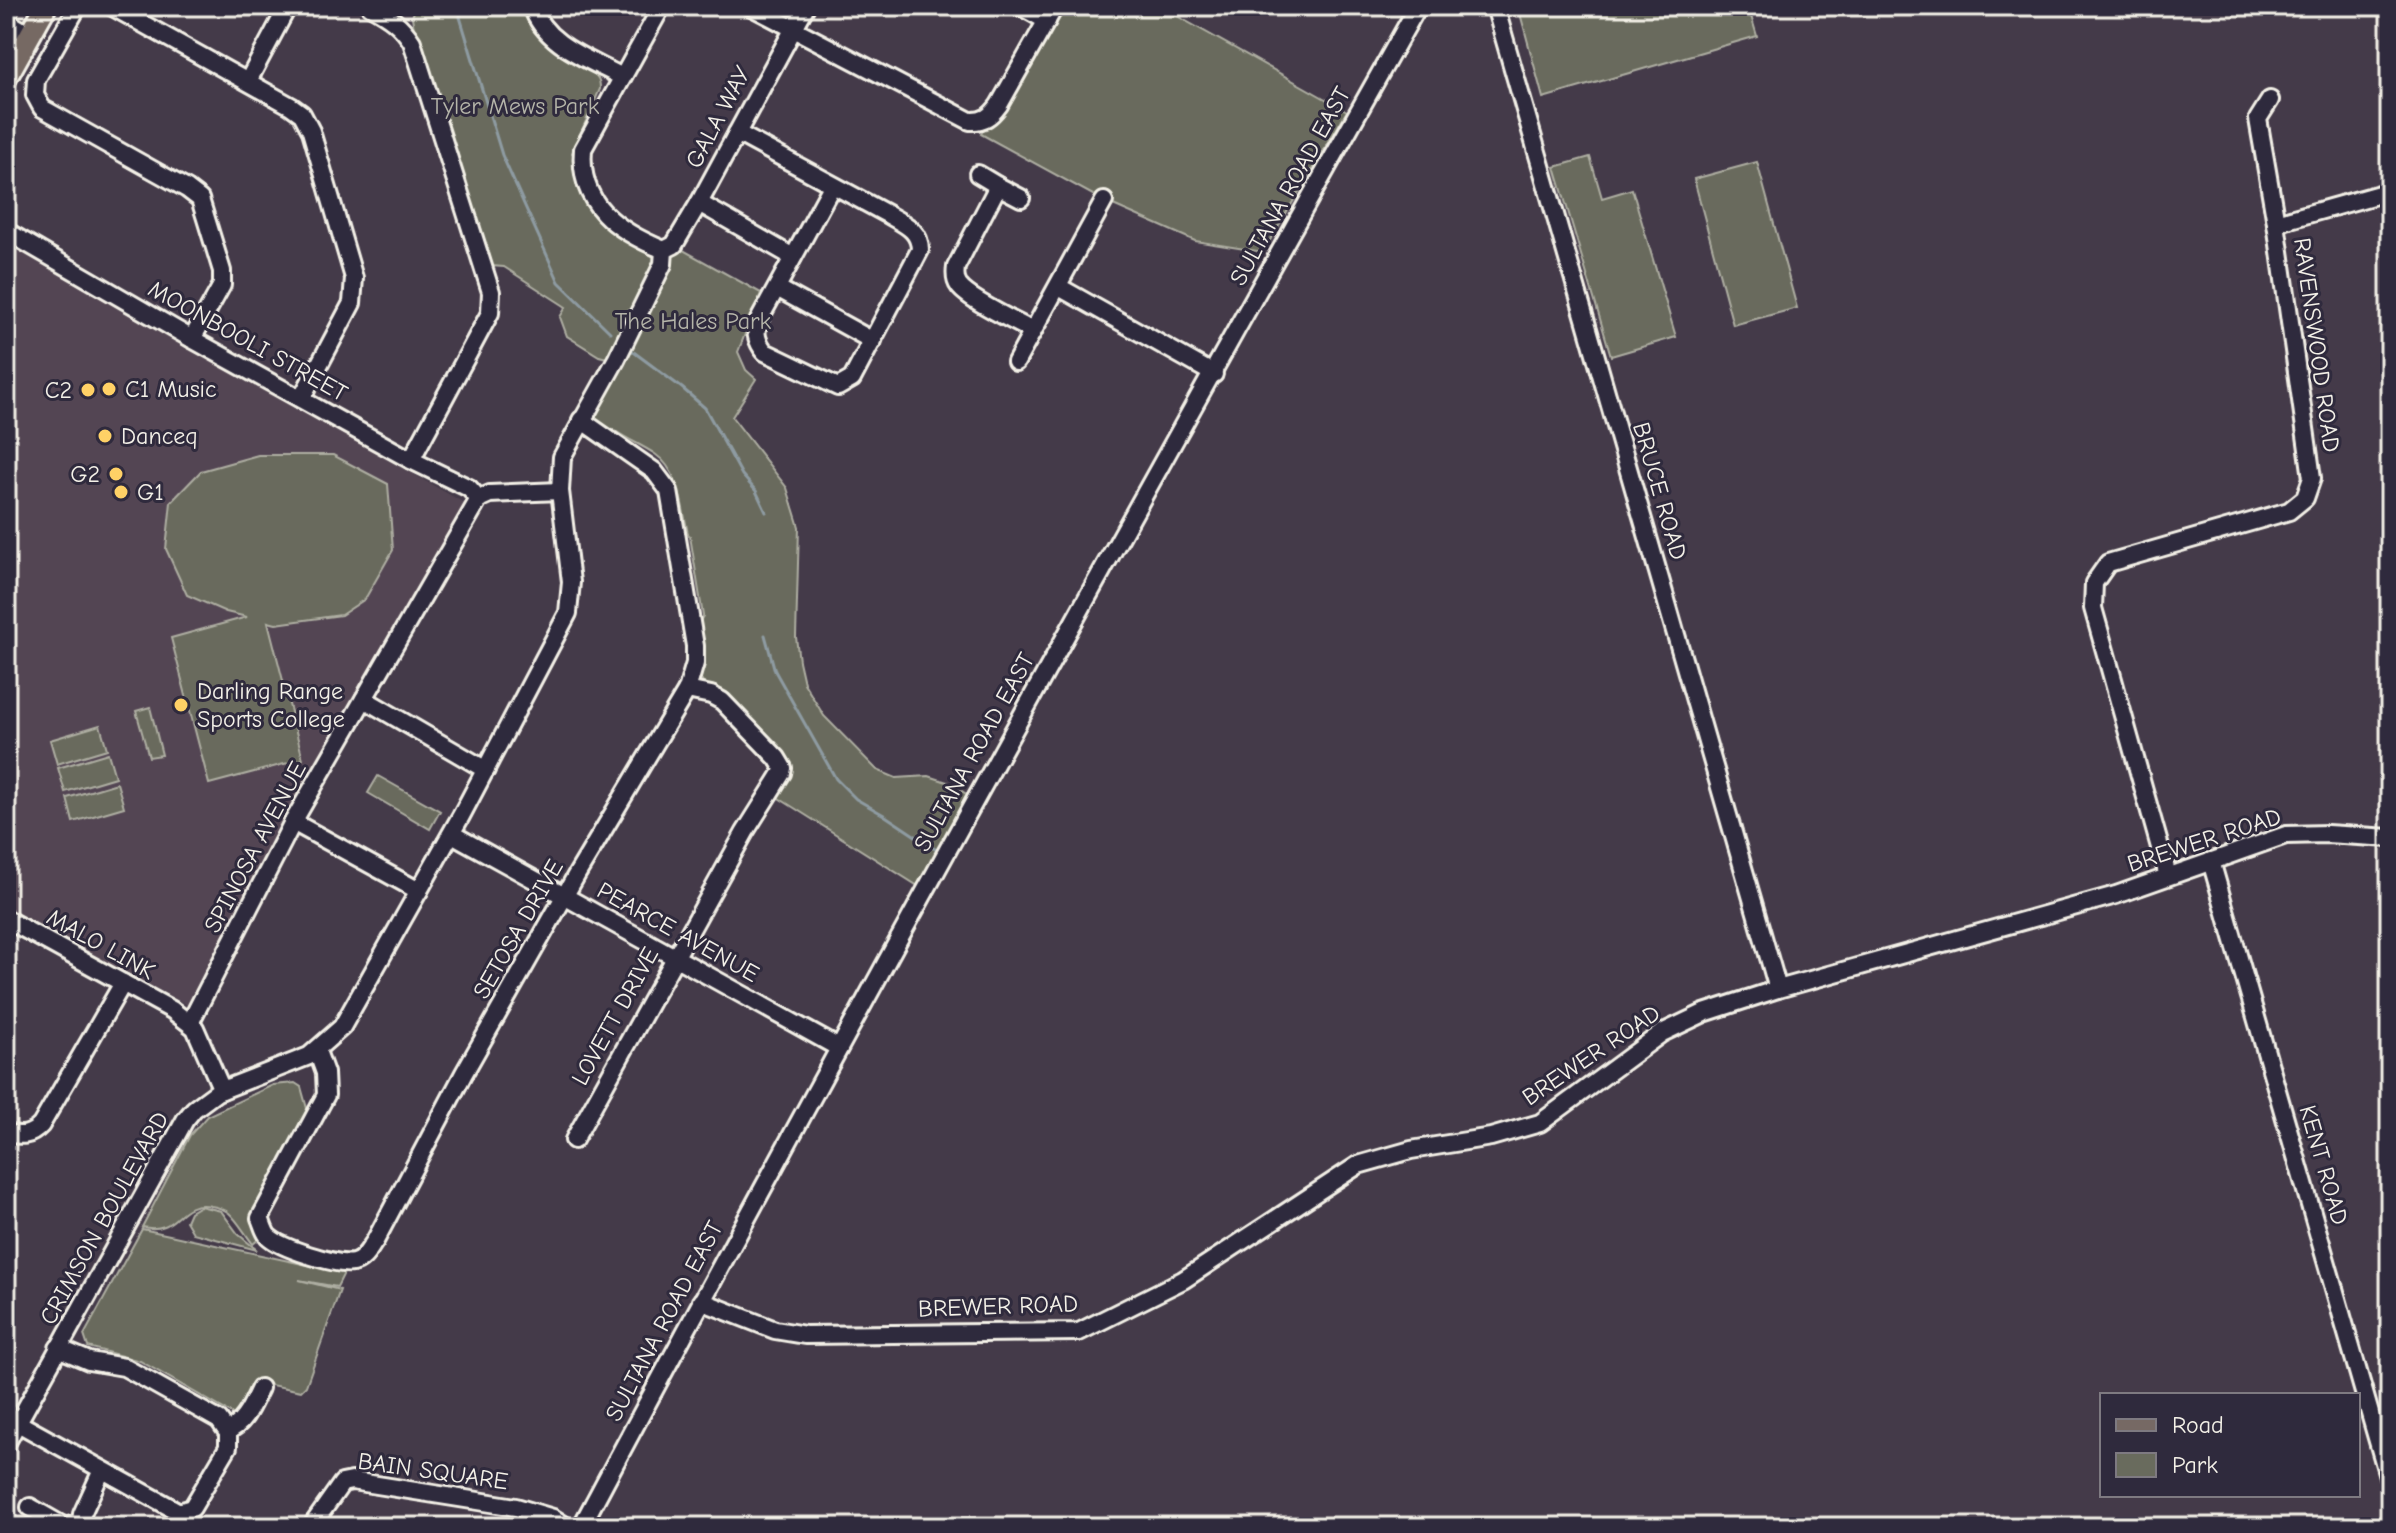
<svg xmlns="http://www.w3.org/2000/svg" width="2396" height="1533" viewBox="0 0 2396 1533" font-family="'Comic Neue',sans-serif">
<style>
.built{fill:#534552}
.green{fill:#696b5d;stroke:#aeaea2;stroke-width:2}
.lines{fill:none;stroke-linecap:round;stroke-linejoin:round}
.stream{stroke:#8e9ba2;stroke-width:3}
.minor-casing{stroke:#f4f1e8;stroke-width:22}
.major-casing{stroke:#f4f1e8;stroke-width:26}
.minor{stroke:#2f2a3d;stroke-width:16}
.major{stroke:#766964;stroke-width:20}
.poi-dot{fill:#ffd166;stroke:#2f2a3d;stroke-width:3}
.labels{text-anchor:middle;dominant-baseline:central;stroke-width:6;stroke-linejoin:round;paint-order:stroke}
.park-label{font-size:24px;fill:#b5b5a9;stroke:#2f2a3d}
.street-label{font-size:24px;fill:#f4f1e8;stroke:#2f2a3d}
.poi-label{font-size:24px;fill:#f4f1e8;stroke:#2f2a3d;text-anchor:start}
</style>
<rect width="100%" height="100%" fill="#443a49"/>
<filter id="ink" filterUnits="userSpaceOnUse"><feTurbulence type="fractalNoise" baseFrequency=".0125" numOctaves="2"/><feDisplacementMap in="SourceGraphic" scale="16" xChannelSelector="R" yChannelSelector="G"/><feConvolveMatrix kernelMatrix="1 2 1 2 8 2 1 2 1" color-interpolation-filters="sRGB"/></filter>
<g filter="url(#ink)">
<path class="built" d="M6 244 466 504 191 1007 6 907Z"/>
<g class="green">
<path d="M416 6H524C532 32 559 52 581 66 586 69 594 72 597 77 600 80 600 85 600 89L572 153 581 167 586 183 637 238 674 245 761 293 738 352 746 370 756 379 732 417 787 488 799 527 796 637 799 661 804 683 824 716 877 770 896 778 929 776 950 783 975 800 926 891 777 797 792 771 790 762 728 700 704 686 701 679 697 626 703 616 690 536 688 534C682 507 680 471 655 454 643 446 629 440 617 432H611L586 412 615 360 599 356 567 336 560 317 566 307 504 267 491 266 415 35 412 17Z"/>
<path d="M1055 6H1159L1347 111 1263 252 1195 241 1104 201 981 134Z"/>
<path d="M1518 6H1748L1757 36 1543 98Z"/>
<path d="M1590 157 1602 198 1632 189 1676 337 1611 356 1555 167Z"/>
<path d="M1757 162 1797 308 1733 325 1694 179Z"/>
<path d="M258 455H333L388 484 393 550 365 599 341 615 276 624 268 622 303 759 209 784 171 638 247 617 226 612 187 595 166 549 171 502 201 471Z"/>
<path d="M150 707 162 755 149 757 136 711Z"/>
<path d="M100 725 107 749 57 764 50 740Z"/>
<path d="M108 753 115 777 65 792 58 768Z"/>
<path d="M378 776 440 811 430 829 368 793Z"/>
<path d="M117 783 124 807 73 822 67 798Z"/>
<path d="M295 1083 301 1087 308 1112 253 1215 255 1231 260 1238 253 1244C245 1234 238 1221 229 1213 224 1209 218 1207 211 1206 175 1199 181 1235 142 1227L190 1135 207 1116 273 1085Z"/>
<path d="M200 1206 221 1211 238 1234 257 1250 193 1233 186 1221 190 1212Z"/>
<path d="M142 1229 344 1273 337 1287 299 1280 340 1290 306 1386 301 1391 261 1383 236 1416 140 1361 88 1347 84 1335Z"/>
</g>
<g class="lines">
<g class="stream">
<path d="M461 6 460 17 502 155 559 282 610 332"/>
<path d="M627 347 682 388 705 408 742 475 756 491 766 512"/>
<path d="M765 635 775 671 836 779 856 799 884 815 938 851"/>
</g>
<g class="minor-casing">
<g id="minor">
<path d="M78 6 36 80 35 95 42 108 187 189 200 199 222 271V285L192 339"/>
<path d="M111 6 291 106 302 114 311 131 354 278 352 303 301 399"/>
<path d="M370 6C388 16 401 24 412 42L491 292 490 313 411 460"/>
<path d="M532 6C544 45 589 59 622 77"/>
<path d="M662 6 583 149C578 204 617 231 664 250"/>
<path d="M750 6 970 121C984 122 991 116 999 105L1055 6"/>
<path d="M1020 6 1047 21"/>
<path d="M1495 6 1778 989"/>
<path d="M6 21 30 35"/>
<path d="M248 81 288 6"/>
<path d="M737 133 887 214C903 224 920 229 920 250L852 379 838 387 765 352C757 342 754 333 759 320L832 186"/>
<path d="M978 174 998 186"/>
<path d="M1021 198 998 186 956 267C955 274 955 281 959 286 969 300 1016 322 1033 331"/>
<path d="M699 203 793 257"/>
<path d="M2276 223 2390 191"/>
<path d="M6 231 192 339 411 460 469 488 479 499 293 822 190 1023"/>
<path d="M1059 287 1214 374"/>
<path d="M777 288 873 341"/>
<path d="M1016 362 1104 201"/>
<path d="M479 499 490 494 560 491"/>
<path d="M364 699 486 770"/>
<path d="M293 822 419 891"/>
<path d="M452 834 839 1048"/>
<path d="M2211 861 2390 1483"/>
<path d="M2168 876 2093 608 2094 583 2108 563 2289 511 2305 498 2312 478 2276 223 2258 119 2270 100"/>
<path d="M6 919 172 1010 195 1028 222 1090"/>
<path d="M317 1051 325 1073 326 1095 260 1218C263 1225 264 1231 268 1236 280 1248 337 1266 353 1263 364 1261 369 1249 375 1241L464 1073 577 874 687 690 695 663V646L669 491 654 471 581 420"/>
<path d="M6 1133C21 1136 30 1137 41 1125L123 983"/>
<path d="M574 1140 745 832 782 773 783 768 777 758 722 701 711 695 687 690"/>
<path d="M701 1301 775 1330 805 1335 1079 1332 1183 1280 1358 1165 1411 1150 1491 1137 1540 1123 1662 1033 1704 1013 1778 989 2116 895 2286 835 2327 834 2390 838"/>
<path d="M18 1423 179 1512 192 1508 228 1447V1433L219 1420 124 1367 89 1361 58 1348"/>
<path d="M227 1431C245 1424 252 1404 260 1388"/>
<path d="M6 1444 185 1120 194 1109 217 1092 309 1056 342 1027 461 816 568 613 571 582 560 491 562 457 616 360 663 264 664 250 674 245 699 203 806 6"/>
<path d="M30 1507 65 1527 79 1523"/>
<path d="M80 1527 82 1514 102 1470"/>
<path d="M311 1527 342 1483 352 1481 516 1507 553 1518 567 1527"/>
<path d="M581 1527C853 1016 1134 510 1418 6"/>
</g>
</g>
<g class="major-casing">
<path id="major" d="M6 78 46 6"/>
</g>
<use href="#minor" class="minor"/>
<use href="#major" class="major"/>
</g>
</g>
<g class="poi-dot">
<circle cx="109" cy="389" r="8"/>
<circle cx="88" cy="390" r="8"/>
<circle cx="105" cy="436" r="8"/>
<circle cx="116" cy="474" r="8"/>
<circle cx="121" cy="492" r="8"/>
<circle cx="181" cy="705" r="8"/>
</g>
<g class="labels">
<g class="park-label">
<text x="515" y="106">Tyler Mews Park</text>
<text x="693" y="321">The Hales Park</text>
</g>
<g class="street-label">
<text transform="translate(718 117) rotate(-62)">GALA WAY</text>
<text transform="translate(1290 186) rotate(-61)">SULTANA ROAD EAST</text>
<text transform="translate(248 341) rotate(29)">MOONBOOLI STREET</text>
<text transform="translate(2317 345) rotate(82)">RAVENSWOOD ROAD</text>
<text transform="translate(1660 491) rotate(74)">BRUCE ROAD</text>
<text transform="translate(974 752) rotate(-61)">SULTANA ROAD EAST</text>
<text transform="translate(2204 840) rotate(-18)">BREWER ROAD</text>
<text transform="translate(255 847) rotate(-62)">SPINOSA AVENUE</text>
<text transform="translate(518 929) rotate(-60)">SETOSA DRIVE</text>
<text transform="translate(678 932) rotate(29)">PEARCE AVENUE</text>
<text transform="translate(101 944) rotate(29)">MALO LINK</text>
<text transform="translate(615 1016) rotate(-61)">LOVETT DRIVE</text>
<text transform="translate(1591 1055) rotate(-34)">BREWER ROAD</text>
<text transform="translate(2324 1165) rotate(74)">KENT ROAD</text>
<text transform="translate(104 1218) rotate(-61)">CRIMSON BOULEVARD</text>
<text transform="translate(998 1306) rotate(-2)">BREWER ROAD</text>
<text transform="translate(664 1321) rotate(-62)">SULTANA ROAD EAST</text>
<text transform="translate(433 1471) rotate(8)">BAIN SQUARE</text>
</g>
<g class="poi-label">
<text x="125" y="389">C1 Music</text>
<text x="72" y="390" text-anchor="end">C2</text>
<text x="121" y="436">Danceq</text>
<text x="100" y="474" text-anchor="end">G2</text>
<text x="137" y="492">G1</text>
<text x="197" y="691">Darling Range<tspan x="197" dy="28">Sports College</tspan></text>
</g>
</g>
<rect width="2396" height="1533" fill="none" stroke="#2f2a3d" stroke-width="32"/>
<rect x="16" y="16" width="2364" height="1501" fill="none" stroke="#f4f1e8" stroke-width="3" filter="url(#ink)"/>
<rect x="2100" y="1393" width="260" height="104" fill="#2f2a3d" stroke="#7e7a81" stroke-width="2"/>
<rect x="2116" y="1419" width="40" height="12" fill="#766964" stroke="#7e7a81" stroke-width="2"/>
<text x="2172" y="1433" font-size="24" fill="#f4f1e8">Road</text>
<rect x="2116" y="1453" width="40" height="24" fill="#696b5d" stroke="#7e7a81" stroke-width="2"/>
<text x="2172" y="1473" font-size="24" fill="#f4f1e8">Park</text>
</svg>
